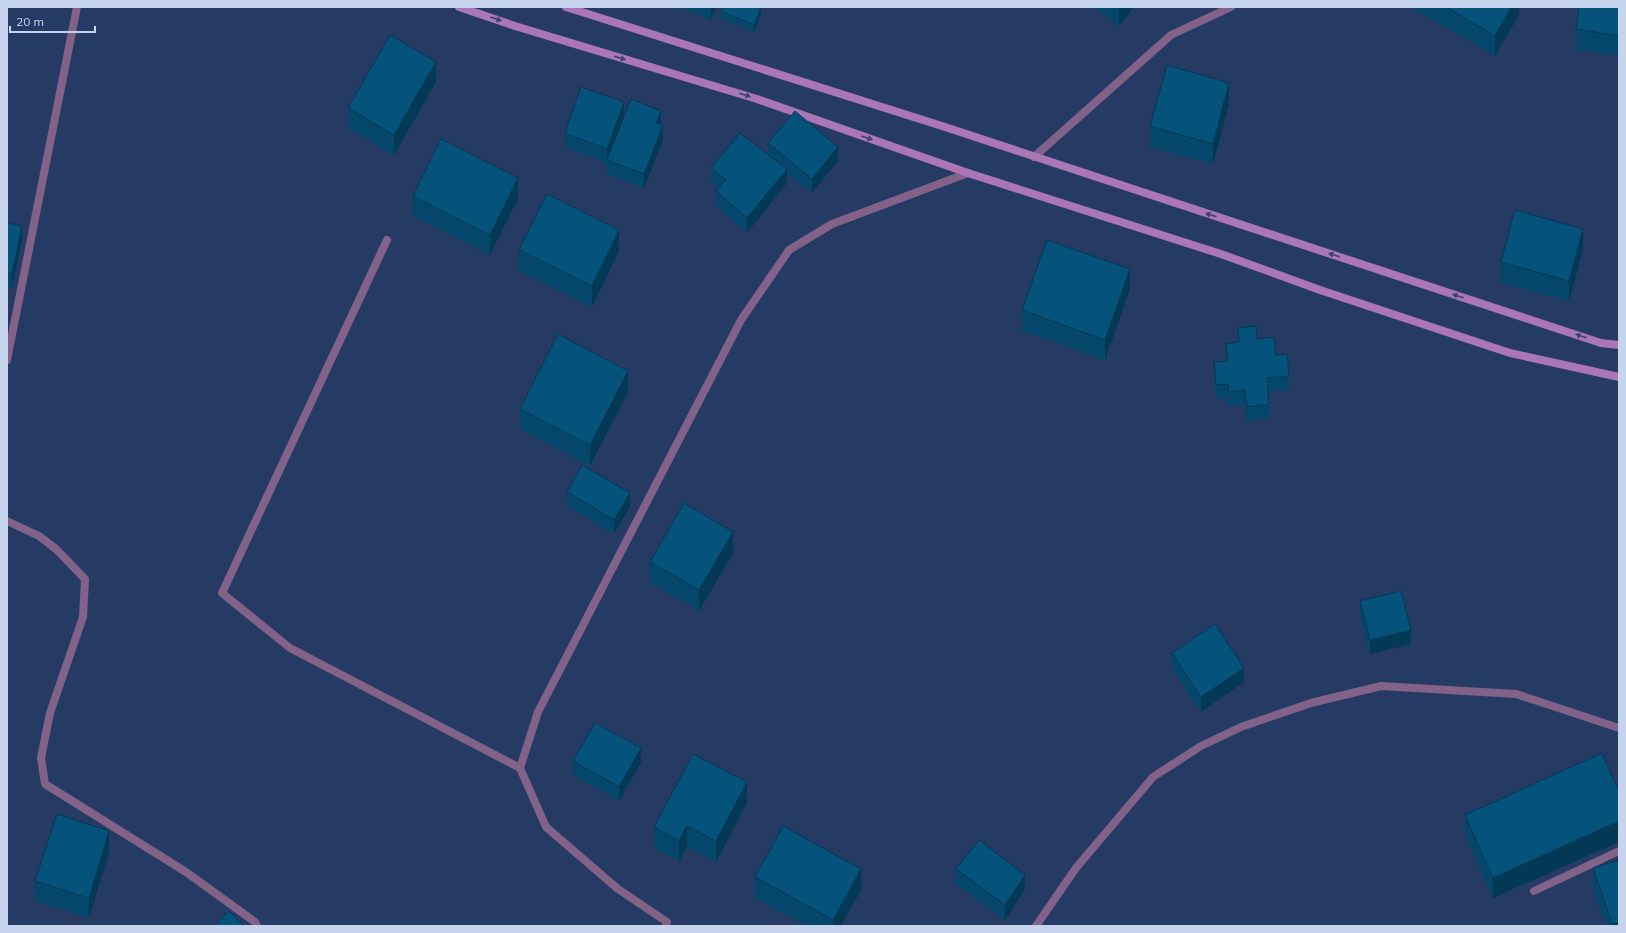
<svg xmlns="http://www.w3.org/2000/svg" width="1626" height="933" viewBox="0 0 1626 933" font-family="Mulish,sans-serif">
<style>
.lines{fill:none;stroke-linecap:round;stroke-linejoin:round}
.lane{stroke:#83628a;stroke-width:8}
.street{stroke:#83628a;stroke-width:8}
.secondary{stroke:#aa76b4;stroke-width:8}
.wall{fill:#04476a}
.shaded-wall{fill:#043956}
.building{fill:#05527b;stroke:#043956}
.oneway{fill:#39446f}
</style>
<rect width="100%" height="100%" fill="#253b63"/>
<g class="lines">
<path class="lane" d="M387 240 222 593 290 648 520 768"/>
<g class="street">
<path d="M1034 157 1171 35 1231 7"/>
<path d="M7 360 77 7"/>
<path d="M7 521 39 536 56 549 85 579 83 617 50 713 41 758 45 784 186 872 255 922 257 926"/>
<path d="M1534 891 1619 851"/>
<path d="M666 926 667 922 618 889 546 827 520 768 538 712 741 320 789 250 832 224 968 173"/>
<path d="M1036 926 1076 868 1153 777 1201 746 1241 727 1311 703 1381 686 1516 694 1619 728"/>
</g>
<g class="secondary">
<path d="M459 7 515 26 757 99 968 173 1221 254 1320 290 1510 353 1619 377"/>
<path d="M566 7 942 126 1601 343 1619 345"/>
</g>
</g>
<g class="wall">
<path d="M680 7H716L711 20 680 8Z"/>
<path d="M1095 7H1134L1119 26Z"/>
<path d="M1414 7H1519V15L1495 56 1414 9Z"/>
<path d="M1619 7V56L1576 50V29Z"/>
<path d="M721 11 761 14 754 32 721 19Z"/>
<path d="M436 82 394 155 348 128V108Z"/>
<path d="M1229 104 1213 164 1150 147V126Z"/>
<path d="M624 117 661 125 663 140 644 188 607 174V163L565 147V133Z"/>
<path d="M768 143 838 161 812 193 787 173V183L747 233 716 205V191L719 188 711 182V168L768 155Z"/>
<path d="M413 196 518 199 490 255 413 216Z"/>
<path d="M7 223 22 240 12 288 7 287Z"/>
<path d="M519 250 619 251 592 307 519 271Z"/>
<path d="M1583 250 1569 301 1501 283V262Z"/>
<path d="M1130 289 1105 360 1022 331V310Z"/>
<path d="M1238 328 1257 339 1276 355 1289 376V390L1268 392 1269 404V418L1247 421 1245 405 1229 406 1228 398 1216 399 1214 376V362L1227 361 1226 344 1238 342Z"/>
<path d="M628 392 590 466 520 429V409Z"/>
<path d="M567 492 630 507 614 534 567 506Z"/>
<path d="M733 553 699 611 650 582V562Z"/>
<path d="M1360 601 1411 644 1370 654 1360 616Z"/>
<path d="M1172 653 1244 682 1201 712 1172 668Z"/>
<path d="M573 761 641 762 619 801 573 775Z"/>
<path d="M1619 792 1493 898 1465 835V815Z"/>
<path d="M747 803 716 862 687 847 679 861 654 848V827Z"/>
<path d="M109 852 89 918 35 901V881Z"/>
<path d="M1593 868 1619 926H1606L1593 889Z"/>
<path d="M956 869 1025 889 1005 920 956 884Z"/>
<path d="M755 877 861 890 841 926H806L755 898Z"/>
</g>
<g class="shaded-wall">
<path d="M711 7H716L711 20Z"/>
<path d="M761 7V14L754 32V25Z"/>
<path d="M1119 7H1134L1119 26Z"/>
<path d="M1511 7H1519V15L1495 56V36Z"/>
<path d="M436 62V82L394 155V135Z"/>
<path d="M1229 83V104L1213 164V144Z"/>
<path d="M624 102V117L607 160V149Z"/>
<path d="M661 111V125L656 123Z"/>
<path d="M663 125V140L644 188V174Z"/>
<path d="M838 147V161L812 193V179Z"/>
<path d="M787 169V183L747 233V218Z"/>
<path d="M518 178V199L490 255V235Z"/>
<path d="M22 226V240L12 288V274Z"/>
<path d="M1583 229V250L1569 301V281Z"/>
<path d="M619 230V251L592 307V286Z"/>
<path d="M1130 269V289L1105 360V340Z"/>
<path d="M628 371V392L590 466V445Z"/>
<path d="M630 493V507L614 534V520Z"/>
<path d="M733 532V553L699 611V590Z"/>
<path d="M1411 630V644L1370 654V640Z"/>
<path d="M1244 668V682L1201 712V697Z"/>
<path d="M641 748V762L619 801V787Z"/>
<path d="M747 782V803L716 862V841Z"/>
<path d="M1619 821V842L1493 898V878Z"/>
<path d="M687 826V847L679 861V841Z"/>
<path d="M109 831V852L89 918V898Z"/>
<path d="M861 869V890L841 926H833V920Z"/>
<path d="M1025 875V889L1005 920V905Z"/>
<path d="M1619 922V926H1612V924Z"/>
</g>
<g class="building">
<path d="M723 7H761L754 25 721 11Z"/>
<path d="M1446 7H1511L1495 36Z"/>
<path d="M1579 7H1619V36L1576 29Z"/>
<path d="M390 35 436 62 394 135 348 108Z"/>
<path d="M1167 65 1229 83 1213 144 1150 126Z"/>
<path d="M581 87 624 102 607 149 565 133Z"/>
<path d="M631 99 661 111 656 123 663 125 644 174 607 160Z"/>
<path d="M795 111 838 147 812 179 768 143Z"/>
<path d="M740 133 787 169 747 218 716 191 726 180 711 168Z"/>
<path d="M441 139 518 178 490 235 413 196Z"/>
<path d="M547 194 619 230 592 286 519 250Z"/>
<path d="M1515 210 1583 229 1569 281 1501 262Z"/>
<path d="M7 223 22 226 12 274 7 273Z"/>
<path d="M1047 240 1130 269 1105 340 1022 310Z"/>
<path d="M1256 326 1257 339 1274 337 1276 355 1287 354 1289 376 1267 378 1269 404 1247 407 1245 390 1229 392 1228 384 1216 385 1214 362 1228 361 1226 344 1239 342 1238 328Z"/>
<path d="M558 334 628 371 590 445 520 409Z"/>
<path d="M582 465 630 493 614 520 567 492Z"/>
<path d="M684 503 733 532 699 590 650 562Z"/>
<path d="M1401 591 1411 630 1370 640 1360 601Z"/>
<path d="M1215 624 1244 668 1201 697 1172 653Z"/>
<path d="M595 723 641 748 619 787 573 761Z"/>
<path d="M1602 753 1619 792V821L1493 878 1465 815Z"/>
<path d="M693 754 747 782 716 841 687 826 679 841 654 827Z"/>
<path d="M57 814 109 831 89 898 35 881Z"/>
<path d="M783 826 861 869 833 920 755 877Z"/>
<path d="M979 840 1025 875 1005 905 956 869Z"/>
<path d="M1619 860V922L1612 924 1593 868Z"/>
<path d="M229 911 244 926H214Z"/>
</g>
<defs><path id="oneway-solid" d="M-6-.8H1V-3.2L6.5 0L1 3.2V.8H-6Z"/></defs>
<g class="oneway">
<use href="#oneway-solid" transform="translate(496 19) rotate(19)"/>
<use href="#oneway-solid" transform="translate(620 58) rotate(17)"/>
<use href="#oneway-solid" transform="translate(745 95) rotate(17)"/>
<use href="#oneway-solid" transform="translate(867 138) rotate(19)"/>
<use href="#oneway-solid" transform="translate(1211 215) rotate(-162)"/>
<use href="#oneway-solid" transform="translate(1334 255) rotate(-162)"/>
<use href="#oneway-solid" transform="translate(1458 296) rotate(-162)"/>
<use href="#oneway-solid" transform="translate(1581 336) rotate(-162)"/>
</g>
<rect width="1626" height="933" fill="none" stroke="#c6d5ed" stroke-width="16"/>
<path d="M10 26v6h85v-6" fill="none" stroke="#c6d5ed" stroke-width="2"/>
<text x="16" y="26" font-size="12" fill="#c6d5ed" stroke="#253b63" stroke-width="3" paint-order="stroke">20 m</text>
</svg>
